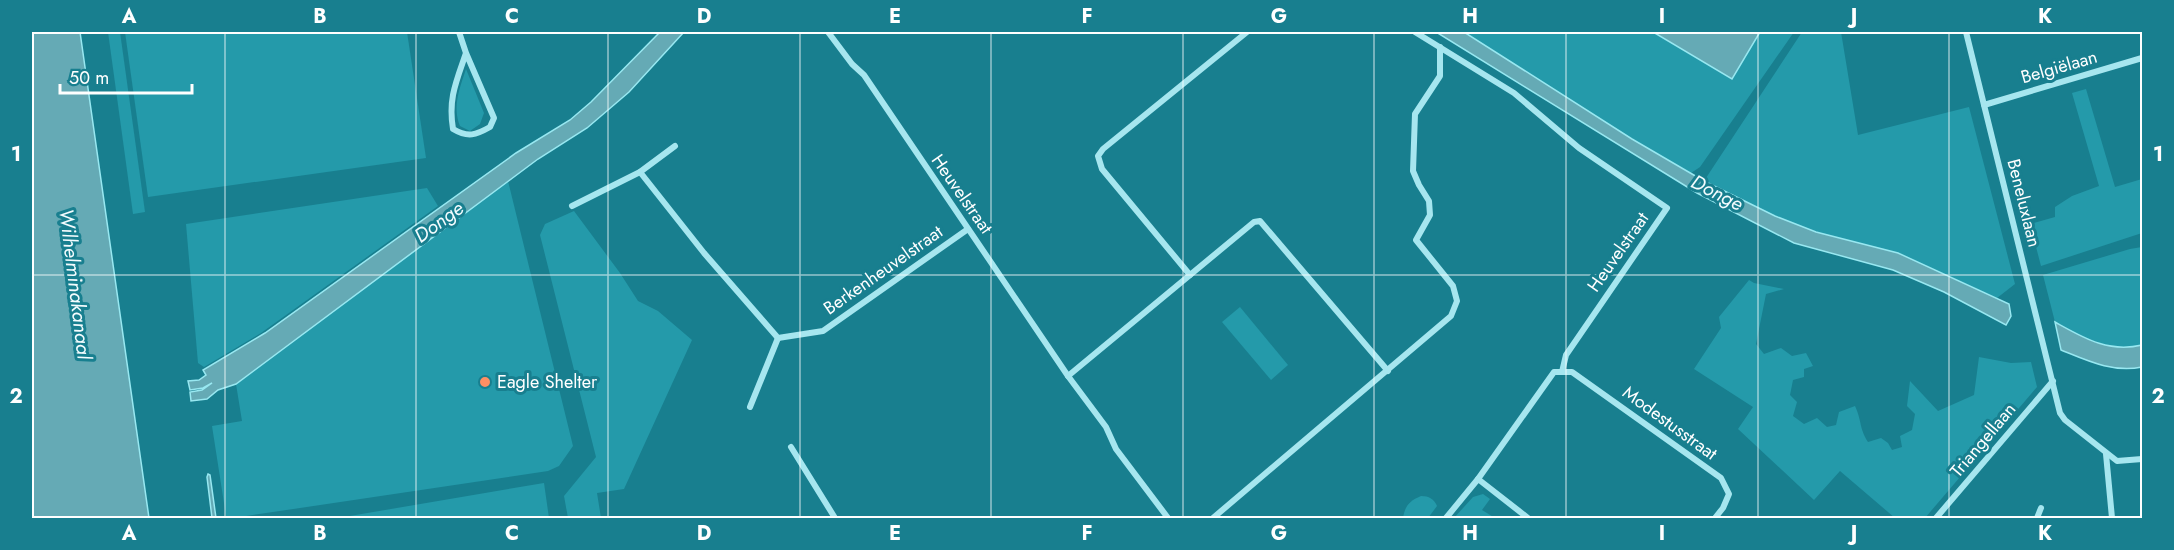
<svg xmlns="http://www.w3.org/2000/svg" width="2174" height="550" viewBox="0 0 2174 550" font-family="Jost,sans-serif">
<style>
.green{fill:#249aaa}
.water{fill:#65aab5;stroke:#98e8f1;stroke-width:1.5}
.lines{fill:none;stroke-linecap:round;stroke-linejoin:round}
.street{stroke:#a6e6ef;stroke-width:6}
.grid{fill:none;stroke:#fff;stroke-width:1.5;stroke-opacity:0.55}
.poi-dot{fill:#ff8f63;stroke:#187f8f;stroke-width:2}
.labels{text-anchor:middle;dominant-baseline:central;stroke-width:6;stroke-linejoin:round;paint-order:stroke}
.street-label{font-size:18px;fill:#fff;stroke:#187f8f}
.poi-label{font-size:18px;fill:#fff;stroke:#187f8f;text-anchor:start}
.water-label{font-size:20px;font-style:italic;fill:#f3fcfe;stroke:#187f8f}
.neatline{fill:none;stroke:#fff;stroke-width:2}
.grid-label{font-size:20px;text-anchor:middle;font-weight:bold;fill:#fff}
</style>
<rect width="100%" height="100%" fill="#187f8f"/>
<g class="green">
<path d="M108 32H120L145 212 133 214Z"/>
<path d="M125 32H407L426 158 148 197Z"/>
<path d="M1464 32H1653L1732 79 1760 32H1794L1700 167 1691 173 1632 139Z"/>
<path d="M1802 32H1841L1858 135 1969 107 2015 284 1997 298 1898 253 1816 232 1775 216 1704 181Z"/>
<path d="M466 69 484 113 480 124 470 131 460 126C452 106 460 88 466 69Z"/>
<path d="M2086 89 2115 187 2142 179V233L2041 266 2030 224 2055 217V207L2072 196 2099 186 2072 93Z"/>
<path d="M508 181 573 446 559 466 548 471 233 518 226 516 212 426 242 421 236 384Z"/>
<path d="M427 188 438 206 261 333 204 367 198 363 186 224Z"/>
<path d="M574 211 620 273 638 301 658 311 692 340 624 489 597 493 601 518H568L564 496 596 457 540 235 545 224Z"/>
<path d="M2142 247V345C2108 353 2084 338 2055 322L2043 275 2130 249Z"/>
<path d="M1749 280 1754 283 1784 289 1766 294 1756 344 1764 354 1781 348 1792 356 1806 353 1813 366 1804 369V377L1793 380 1790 395 1797 402 1793 416 1804 424 1817 418 1827 427 1836 425 1839 412 1855 406C1862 421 1859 428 1868 442L1881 438 1888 443 1892 450 1902 447 1900 436 1912 430 1915 414 1907 406 1910 381 1938 411 1974 395 1979 357 2011 363 2031 362 2037 387 1925 518H1895L1840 471 1814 500 1738 429 1753 407 1694 369 1721 328 1719 317Z"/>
<path d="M1240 307 1288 365 1271 380 1222 322Z"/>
<path d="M544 483 549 518H338Z"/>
<path d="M1483 494 1490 499 1482 510 1495 518H1454L1473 497Z"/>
<path d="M1421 496C1429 496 1434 499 1437 506L1428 518H1403C1405 506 1409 501 1421 496Z"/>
</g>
<g class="water">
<path d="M32 32H80L149 518H32Z"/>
<path d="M660 32H684L629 92 587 128 538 159 236 384 218 390 207 399 191 401 190 392 202 390 212 383 203 388 190 390 188 381 199 380 206 375 203 370 265 333 516 153 570 120 591 102Z"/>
<path d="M1436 32H1464L1632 139 1704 181 1775 216 1816 232 1898 253 2009 304 2011 316 2006 325 1944 292 1893 270 1794 243 1697 193Z"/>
<path d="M1653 32H1760L1732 79Z"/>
<path d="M2055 322C2084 338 2108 353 2142 345V367C2113 373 2088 361 2061 350Z"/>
<path d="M208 474 210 475 216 518H212L207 477Z"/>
</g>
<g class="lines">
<g class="street">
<path d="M459 32 466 53 494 118 490 127C476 135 468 138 453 129 448 99 456 82 466 53"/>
<path d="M828 32 852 64 864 75 1068 376 1106 427 1116 449 1168 518"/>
<path d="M1415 32 1514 93 1579 148 1667 208 1566 355 1562 372"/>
<path d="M1966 32 2060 413 2065 420 2117 461 2142 459"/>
<path d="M1984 105 2142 58"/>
<path d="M640 172 704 253 778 338 823 331 968 229"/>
<path d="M572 206 640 172 675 146"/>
<path d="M1190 275 1102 169 1098 156 1103 149 1247 32"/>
<path d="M1068 376 1254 222 1260 221 1388 371"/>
<path d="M750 407 778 338"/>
<path d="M791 447 835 518"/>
<path d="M2106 454 2112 518"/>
<path d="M1478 479 1554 372H1572L1721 478 1729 494 1723 508 1715 518"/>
<path d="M1213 518 1451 316 1457 301 1453 286 1416 240 1430 215 1429 201 1419 185 1413 171 1415 114 1440 76V47"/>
<path d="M1446 518 1478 479 1528 518"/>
<path d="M1936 518 2053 381"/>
<path d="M2037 518 2041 508"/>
</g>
</g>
<path class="grid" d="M225 32V518M416 32V518M608 32V518M800 32V518M991 32V518M1183 32V518M1374 32V518M1566 32V518M1758 32V518M1949 32V518M32 275H2142"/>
<circle class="poi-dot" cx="485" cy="382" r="6"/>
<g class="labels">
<g class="street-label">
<text transform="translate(2059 67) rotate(-16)">Belgiëlaan</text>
<text transform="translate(962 194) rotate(55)">Heuvelstraat</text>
<text transform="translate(2024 203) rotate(76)">Beneluxlaan</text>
<text transform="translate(1618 252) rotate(-55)">Heuvelstraat</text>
<text transform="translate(883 270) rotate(-35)">Berkenheuvelstraat</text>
<text transform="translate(1670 423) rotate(36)">Modestusstraat</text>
<text transform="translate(1983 440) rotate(-50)">Triangellaan</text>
</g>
<g class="poi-label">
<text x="497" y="382">Eagle Shelter</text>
</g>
<g class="water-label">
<text transform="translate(1717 193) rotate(27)">Donge</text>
<text transform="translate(439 222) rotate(-36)">Donge</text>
<text transform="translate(75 284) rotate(83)">Wilhelminakanaal</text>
</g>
</g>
<rect width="2174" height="550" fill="none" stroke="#187f8f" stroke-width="66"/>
<path d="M60 84v9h132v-9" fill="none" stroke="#ffffff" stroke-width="3"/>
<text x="69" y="84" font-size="18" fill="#ffffff" stroke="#187f8f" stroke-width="4.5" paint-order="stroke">50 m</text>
<rect x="33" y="33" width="2108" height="484" class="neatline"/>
<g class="grid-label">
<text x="129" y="23">A</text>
<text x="320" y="23">B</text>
<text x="512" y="23">C</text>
<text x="704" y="23">D</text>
<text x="895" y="23">E</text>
<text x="1087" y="23">F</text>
<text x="1279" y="23">G</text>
<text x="1470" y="23">H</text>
<text x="1662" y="23">I</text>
<text x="1854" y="23">J</text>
<text x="2045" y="23">K</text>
<text x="16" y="161">1</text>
<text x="2158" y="161">1</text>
<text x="16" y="403">2</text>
<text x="2158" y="403">2</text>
<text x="129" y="540">A</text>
<text x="320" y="540">B</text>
<text x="512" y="540">C</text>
<text x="704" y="540">D</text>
<text x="895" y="540">E</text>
<text x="1087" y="540">F</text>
<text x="1279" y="540">G</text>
<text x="1470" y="540">H</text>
<text x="1662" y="540">I</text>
<text x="1854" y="540">J</text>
<text x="2045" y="540">K</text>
</g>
</svg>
